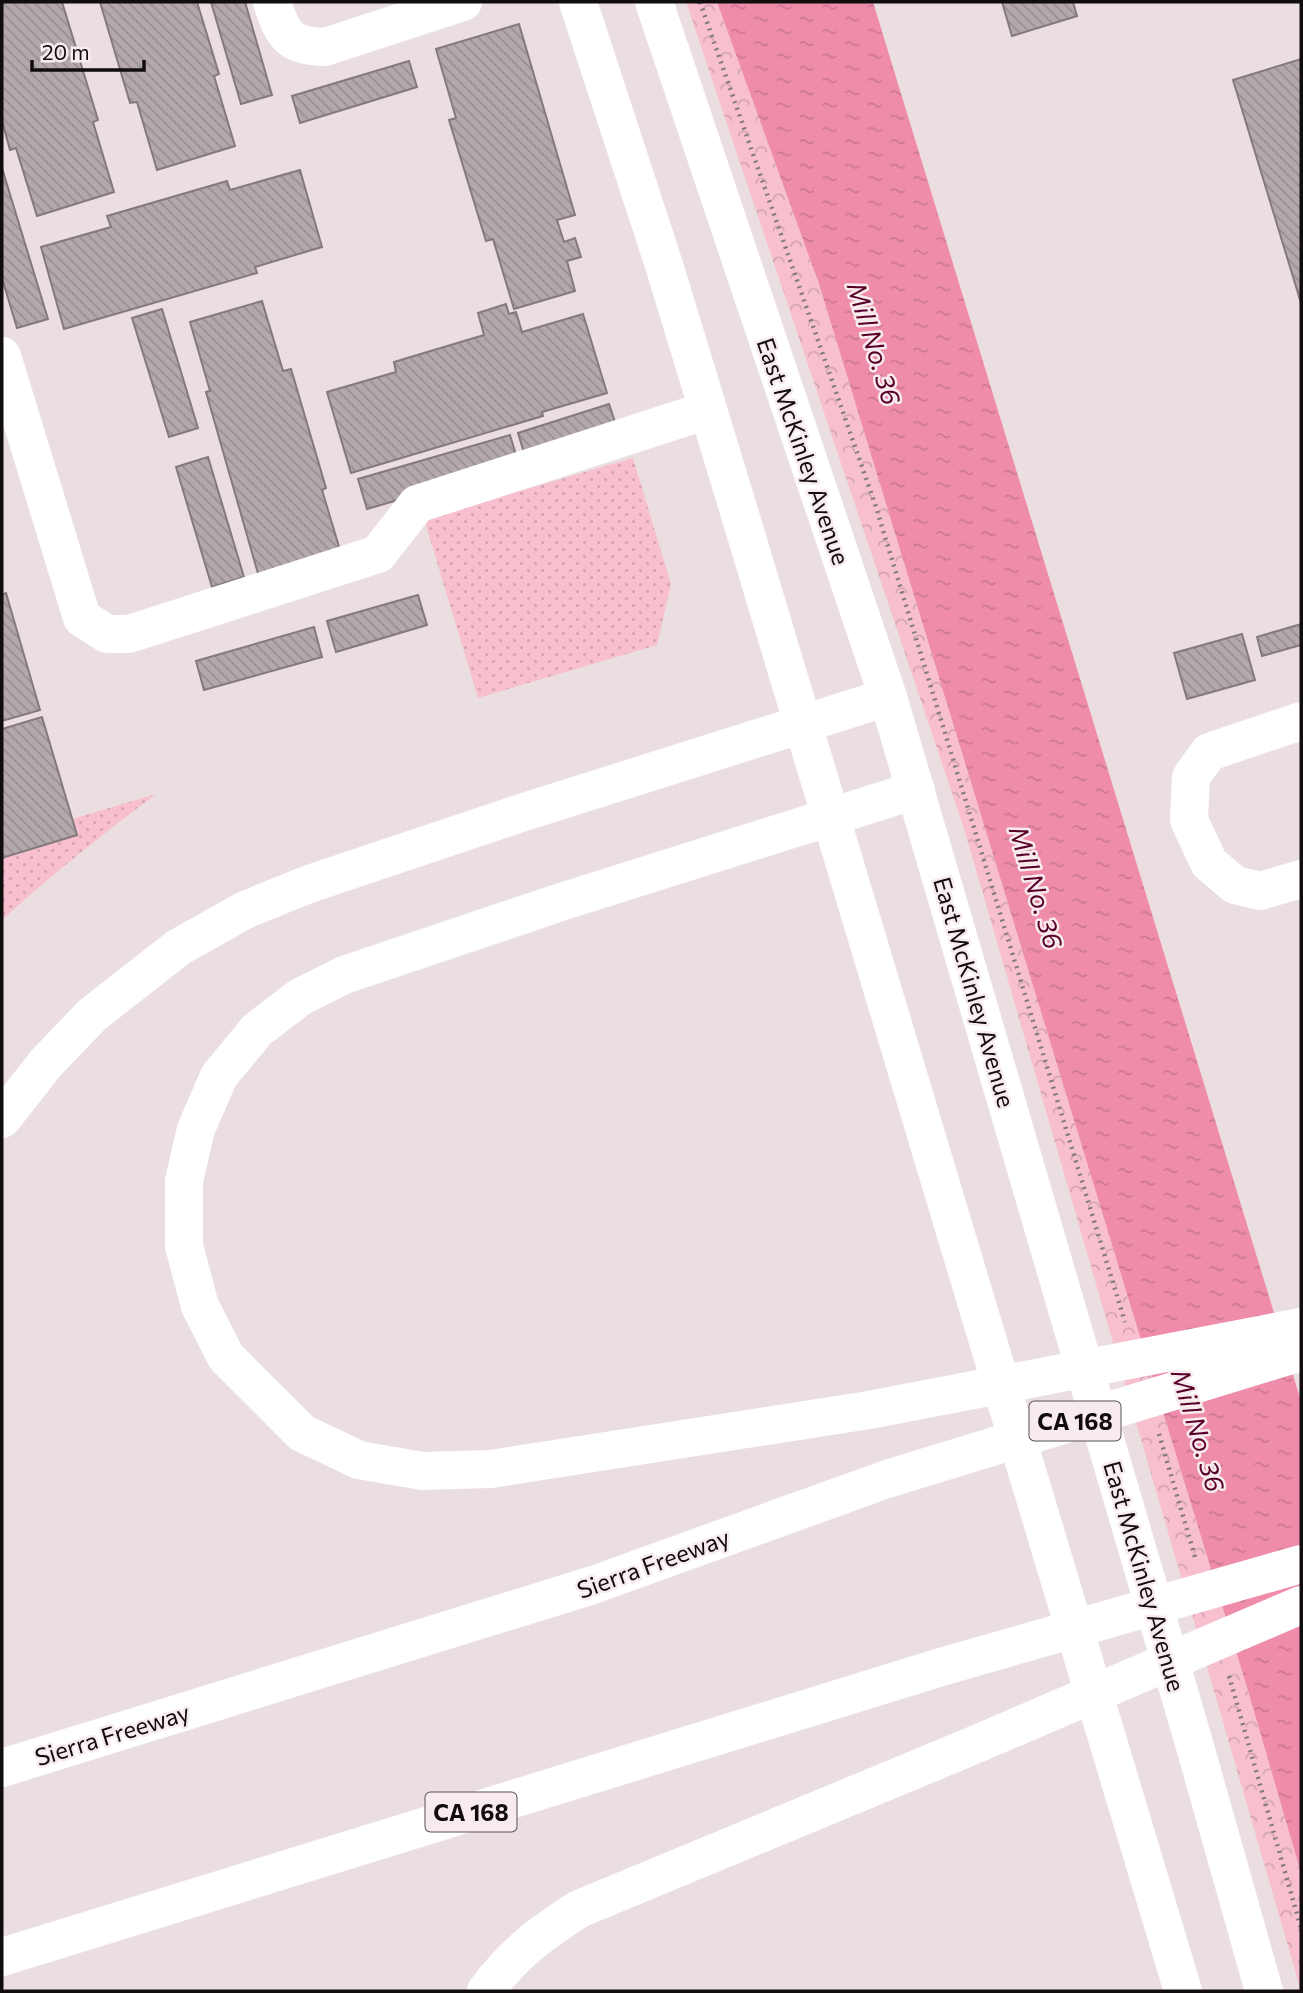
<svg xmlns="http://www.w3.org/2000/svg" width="1303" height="1993" viewBox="0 0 1303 1993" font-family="Commissioner,sans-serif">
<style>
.grass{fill:url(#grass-dots)}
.forest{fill:url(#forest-crowns)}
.water{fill:url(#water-ripples)}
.building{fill:url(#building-back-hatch);stroke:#84797c;stroke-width:2}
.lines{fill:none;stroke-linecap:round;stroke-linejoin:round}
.path{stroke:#827a7c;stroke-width:4.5;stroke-dasharray:2 5;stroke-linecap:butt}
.minor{stroke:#fff;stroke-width:38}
.major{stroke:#fff;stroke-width:38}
.highway{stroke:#fff;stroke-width:38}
.labels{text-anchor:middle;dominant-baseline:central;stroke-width:5;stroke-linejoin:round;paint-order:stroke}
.shield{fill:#f7ebee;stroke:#565051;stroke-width:2}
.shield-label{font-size:23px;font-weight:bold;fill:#110d0e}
.street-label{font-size:24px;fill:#110d0e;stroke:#f7ebee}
.water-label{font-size:26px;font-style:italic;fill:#580029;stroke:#f7ebee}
</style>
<defs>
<pattern id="grass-dots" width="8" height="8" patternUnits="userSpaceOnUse" patternTransform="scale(1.75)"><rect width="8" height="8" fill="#f8c0cf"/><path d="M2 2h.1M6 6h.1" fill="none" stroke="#d4a4b1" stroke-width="1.8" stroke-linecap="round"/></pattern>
<pattern id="forest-crowns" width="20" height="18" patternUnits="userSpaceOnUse" patternTransform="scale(1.75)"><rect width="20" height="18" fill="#f8c0cf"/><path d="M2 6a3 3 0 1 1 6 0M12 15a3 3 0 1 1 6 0" fill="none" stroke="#d4a4b1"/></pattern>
<pattern id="water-ripples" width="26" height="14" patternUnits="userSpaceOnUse" patternTransform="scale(1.75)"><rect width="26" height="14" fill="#ef8caa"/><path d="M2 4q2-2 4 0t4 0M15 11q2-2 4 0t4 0" fill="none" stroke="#cc7891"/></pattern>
<pattern id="building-back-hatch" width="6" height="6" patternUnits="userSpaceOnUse" patternTransform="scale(1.75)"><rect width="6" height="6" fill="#b3a8ab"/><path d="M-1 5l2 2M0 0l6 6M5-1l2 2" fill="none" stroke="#998f92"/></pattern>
</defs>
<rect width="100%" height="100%" fill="#eadee1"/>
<g class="grass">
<path d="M633 458 671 584 657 645 478 698 424 519Z"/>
<path d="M156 794C103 834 51 875 2 920V840Z"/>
</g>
<path class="forest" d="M686 2H717L819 284 1249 1694 1301 1873V1991L965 832Z"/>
<path class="water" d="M717 2H873L1301 1401V1873L1249 1694 819 284Z"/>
<g class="building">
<path d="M2 2H62L98 120 93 122 114 192 37 216 16 148 10 150 2 121Z"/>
<path d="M100 2H197L219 74 214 76 235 146 157 170 137 102 130 103Z"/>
<path d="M211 2H245L272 95 241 104Z"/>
<path d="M1002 2H1073L1077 16 1012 36Z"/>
<path d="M519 24 575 215 557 220 564 242 575 238 581 257 567 261 575 291 514 309 493 239 486 241 449 120 456 118 436 49Z"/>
<path d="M1301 59V303L1233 80Z"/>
<path d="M409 61 417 87 300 123 292 96Z"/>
<path d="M2 168 48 319 17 328 2 278Z"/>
<path d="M300 170 322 247 255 267 257 273 64 329 41 247 111 227 107 216 227 181 230 190Z"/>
<path d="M262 301 283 371 291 369 326 488 322 490 343 560 261 584 206 392 210 391 190 322Z"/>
<path d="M506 304 509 314 516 312 522 332 583 314 607 393 542 412 543 416 351 473 327 392 396 372 394 362 484 335 478 313Z"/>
<path d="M162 309 198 428 169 437 132 318Z"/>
<path d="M609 404 619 434 527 463 518 433Z"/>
<path d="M510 435 519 465 367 509 358 479Z"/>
<path d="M208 457 244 577 212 587 176 467Z"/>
<path d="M6 593 40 710 2 721V595Z"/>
<path d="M418 595 427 625 336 652 327 621Z"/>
<path d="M1301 624V645L1262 656 1257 637Z"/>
<path d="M314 627 322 657 204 690 196 661Z"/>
<path d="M1242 634 1255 680 1187 699 1174 653Z"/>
<path d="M42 717 77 835 2 858V729Z"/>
</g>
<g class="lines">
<g class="path">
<path d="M700 2 875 504 1125 1322"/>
<path d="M1159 1434 1195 1557"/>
<path d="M1229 1676 1301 1928"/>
</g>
<g class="minor">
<path d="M272 2C282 34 289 47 325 47L463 2"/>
<path d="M2 356 82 618 107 634H129L378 554 417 504 708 410"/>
<path d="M1301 721 1209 752 1191 777 1189 820 1209 863 1235 885 1260 891 1301 879"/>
</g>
<g class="major">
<path d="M578 2 664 265 735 498 1183 1991"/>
<path d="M654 2 888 697 1194 1743 1264 1991"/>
</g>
<g class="highway">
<path d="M916 790 564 901 344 975 300 997 257 1030 219 1076 196 1129 184 1181V1246L200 1306 226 1357 302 1433 359 1460 422 1471 491 1469 869 1410 1301 1327"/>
<path d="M2 1119 46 1063 92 1015 179 947 245 910 309 884 521 813 888 697"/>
<path d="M2 1768 593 1585 887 1479 1301 1352"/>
<path d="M2 1957 941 1667 1301 1564"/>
<path d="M486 1991C514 1953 540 1934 579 1909L967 1748 1301 1605"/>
</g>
</g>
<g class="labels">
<g class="shield">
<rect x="1029.5" y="1401.5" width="91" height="39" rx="5"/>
<rect x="425.5" y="1792.5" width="91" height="39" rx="5"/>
</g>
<g class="shield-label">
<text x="1075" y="1421">CA 168</text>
<text x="471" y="1812">CA 168</text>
</g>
<g class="street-label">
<text transform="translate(804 451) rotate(71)">East McKinley Avenue</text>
<text transform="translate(975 992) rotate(74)">East McKinley Avenue</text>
<text transform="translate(653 1563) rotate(-20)">Sierra Freeway</text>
<text transform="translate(1145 1576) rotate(74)">East McKinley Avenue</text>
<text transform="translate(112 1734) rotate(-17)">Sierra Freeway</text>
</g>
<g class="water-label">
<text transform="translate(875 343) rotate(73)">Mill No. 36</text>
<text transform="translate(1037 887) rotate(73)">Mill No. 36</text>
<text transform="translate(1199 1430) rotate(73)">Mill No. 36</text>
</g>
</g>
<rect width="1303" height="1993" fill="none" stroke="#110d0e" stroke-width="7"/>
<path d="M32 60v10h112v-10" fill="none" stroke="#110d0e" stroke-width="3.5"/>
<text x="42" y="60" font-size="21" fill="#110d0e" stroke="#f7ebee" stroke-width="5" paint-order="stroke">20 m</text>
</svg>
